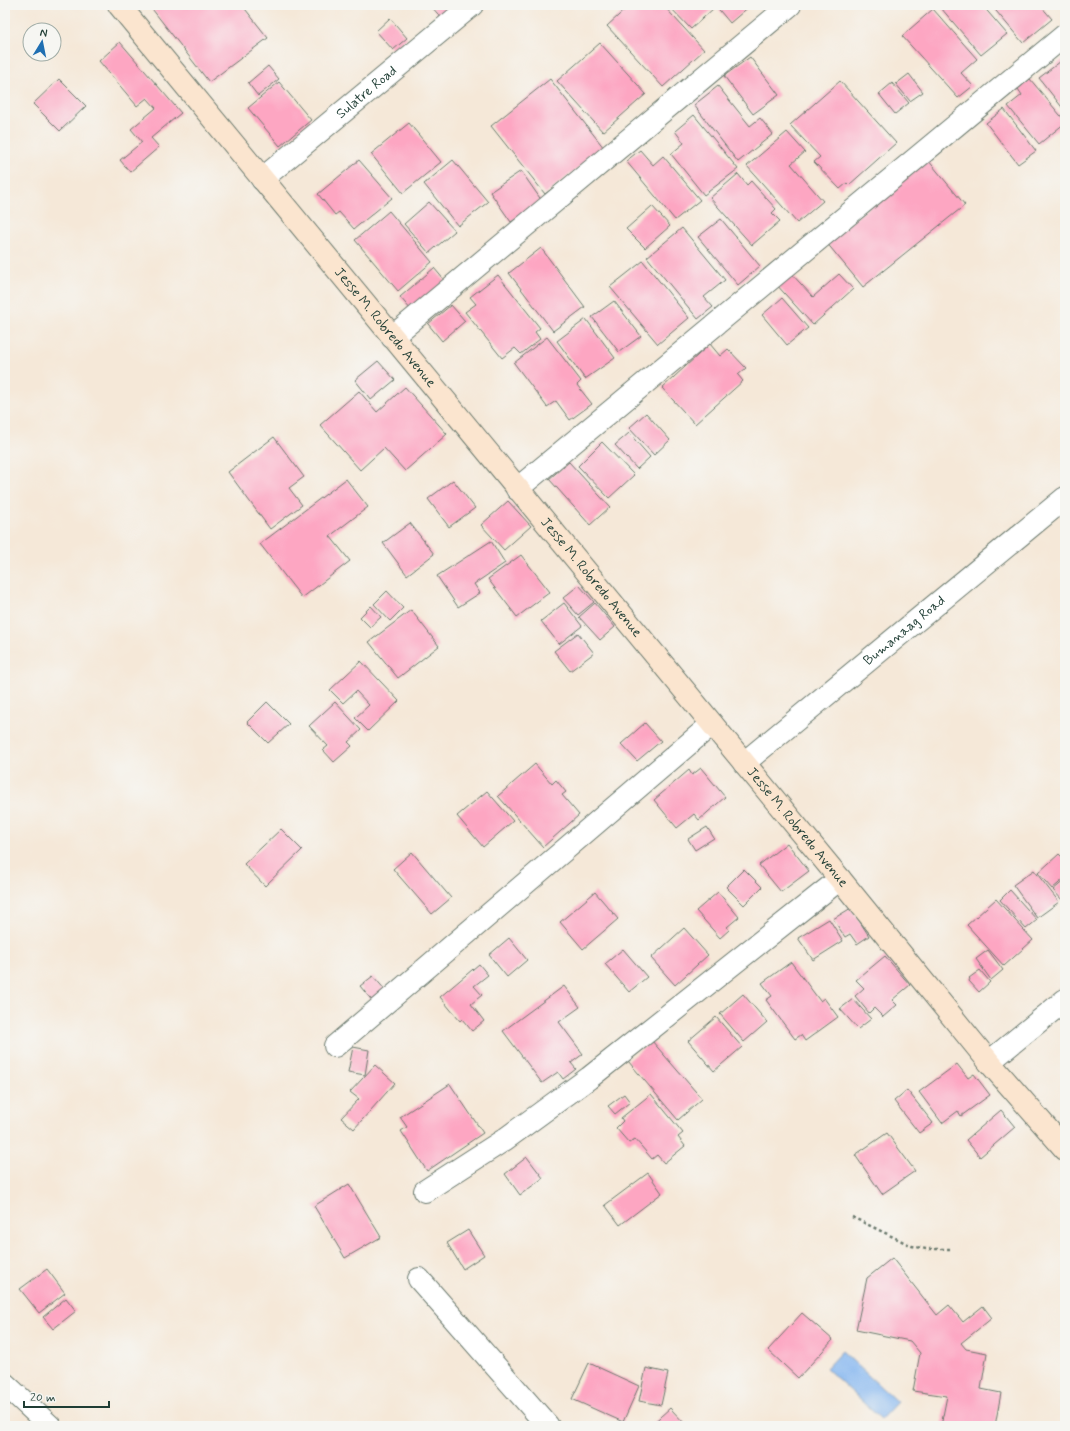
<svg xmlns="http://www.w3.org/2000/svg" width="1070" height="1431" viewBox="0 0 1070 1431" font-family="Mynerve,sans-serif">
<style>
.water{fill:#83b5f0;stroke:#517992}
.building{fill:#fda6c2}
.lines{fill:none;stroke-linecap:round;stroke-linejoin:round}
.street-casing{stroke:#6a796d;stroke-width:24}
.secondary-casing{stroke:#6a796d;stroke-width:24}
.path{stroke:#6a796d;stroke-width:2.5;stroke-dasharray:3 3;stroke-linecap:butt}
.street{stroke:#fff;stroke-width:22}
.secondary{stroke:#fbe5cf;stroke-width:22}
.labels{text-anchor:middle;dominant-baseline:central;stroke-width:4;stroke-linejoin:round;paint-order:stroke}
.street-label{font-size:14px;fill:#1f3d34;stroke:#f6f6f2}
</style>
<rect width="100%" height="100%" fill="#f6f6f2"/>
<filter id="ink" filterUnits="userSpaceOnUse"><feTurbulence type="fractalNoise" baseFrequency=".025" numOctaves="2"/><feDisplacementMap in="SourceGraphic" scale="8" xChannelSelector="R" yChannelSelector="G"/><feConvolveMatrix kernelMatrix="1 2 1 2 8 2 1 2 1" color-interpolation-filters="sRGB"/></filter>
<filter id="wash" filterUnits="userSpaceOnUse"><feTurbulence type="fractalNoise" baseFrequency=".012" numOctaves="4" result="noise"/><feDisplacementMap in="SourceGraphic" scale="16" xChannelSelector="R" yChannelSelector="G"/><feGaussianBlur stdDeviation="0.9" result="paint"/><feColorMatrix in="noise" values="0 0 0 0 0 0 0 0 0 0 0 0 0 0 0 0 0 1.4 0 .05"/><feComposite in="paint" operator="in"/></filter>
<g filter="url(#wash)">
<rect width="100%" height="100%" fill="#f5e8d8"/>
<path class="water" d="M842 1351 897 1402 881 1419 826 1368Z"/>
<g id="blocks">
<g class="building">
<path d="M149 5H242L268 38 209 82Z"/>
<path d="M430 5H463L445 22Z"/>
<path d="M630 5H663L704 50 663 87 607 26Z"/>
<path d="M668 5H711L714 8 691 29Z"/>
<path d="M715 5H751L730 23Z"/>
<path d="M944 5H982L1007 34 981 55 941 8Z"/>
<path d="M991 5H1040L1052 19 1023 43Z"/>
<path d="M933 9 977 59 961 73 973 86 958 98 902 36Z"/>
<path d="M390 18 407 38 393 50 376 31Z"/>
<path d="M120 42 181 113 151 138 159 147 130 172 120 160 142 142 131 129 156 108 147 98 137 106 99 61Z"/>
<path d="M600 43 646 94 603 132 557 81Z"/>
<path d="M750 57 779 95 753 114 724 76Z"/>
<path d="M1065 58V111L1039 78Z"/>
<path d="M268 66 279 79 258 96 248 83Z"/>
<path d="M909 74 923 92 910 101 896 84Z"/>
<path d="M59 79 86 106 60 131 33 104Z"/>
<path d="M550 79 604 148 545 194 491 126Z"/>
<path d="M1030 79 1065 121V123L1039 144 1008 106 1022 95 1018 89Z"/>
<path d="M840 81 896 143 849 185 847 183 840 189 814 162 820 157 790 125Z"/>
<path d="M279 82 311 120 280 146 248 108Z"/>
<path d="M892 83 909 103 895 114 879 94Z"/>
<path d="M718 86 750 126 760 118 773 134 738 162 694 105Z"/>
<path d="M1004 109 1036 151 1018 164 986 123Z"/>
<path d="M694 115 738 169 704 195 671 154 684 143 675 131Z"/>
<path d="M409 123 441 162 403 193 371 154Z"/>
<path d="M787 132 805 152 791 164 823 201 797 223 747 166Z"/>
<path d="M640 150 653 165 663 156 700 200 675 220 626 161Z"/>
<path d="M359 160 392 198 354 229 339 212 335 215 318 194Z"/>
<path d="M453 160 488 202 458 226 424 184Z"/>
<path d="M928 160 965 205 863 287 826 242Z"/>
<path d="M521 171 542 201 511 222 490 192Z"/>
<path d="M738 174 747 185 751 181 776 209 772 213 780 221 752 245 710 198Z"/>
<path d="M429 202 455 231 429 253 404 224Z"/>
<path d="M652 206 670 226 645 248 626 229Z"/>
<path d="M389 211 432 262 398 291 355 240Z"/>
<path d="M721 219 760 266 738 285 698 237Z"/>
<path d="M682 228 725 280 704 297 713 307 698 319 647 257Z"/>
<path d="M541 248 585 307 553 331 509 273Z"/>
<path d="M643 261 689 318 658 344 610 287Z"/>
<path d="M434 268 445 281 411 310 400 297Z"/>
<path d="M789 271 813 297 839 274 853 289 813 325 775 283Z"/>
<path d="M498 275 540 328 535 332 540 339 521 354 515 348 502 358 465 312 476 304 470 297Z"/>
<path d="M782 298 808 328 787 345 762 315Z"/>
<path d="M614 301 641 336 619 352 592 317Z"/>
<path d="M451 305 465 321 442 341 428 324Z"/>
<path d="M586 319 615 358 585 379 557 341Z"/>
<path d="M547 337 581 381 577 385 592 404 570 420 556 401 547 407 514 363Z"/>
<path d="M710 344 720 356 728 349 746 368 738 375 743 381 695 424 662 388Z"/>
<path d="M378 361 395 380 371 400 355 380Z"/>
<path d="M405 387 447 434 405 471 384 448 360 470 320 425 359 391 377 412Z"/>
<path d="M646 413 670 440 654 455 629 428Z"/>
<path d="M629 433 650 457 637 469 615 445Z"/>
<path d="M274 437 304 477 289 488 302 505 270 529 228 472Z"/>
<path d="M602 442 634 475 609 498 578 466Z"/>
<path d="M569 462 610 507 590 525 549 479Z"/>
<path d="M346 479 368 507 330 536 350 561 302 598 260 544Z"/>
<path d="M453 480 475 508 449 527 428 499Z"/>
<path d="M508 501 531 526 504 550 481 525Z"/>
<path d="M410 523 434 554 407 575 383 543Z"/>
<path d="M491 541 505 563 474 584 480 593 458 607 437 576Z"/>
<path d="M521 555 550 592 517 617 488 579Z"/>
<path d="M579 585 594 602 578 615 563 598Z"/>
<path d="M387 591 403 608 390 621 374 604Z"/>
<path d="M564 603 582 626 559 644 541 621Z"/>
<path d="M595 603 615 627 600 640 579 617Z"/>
<path d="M371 606 381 617 370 627 360 617Z"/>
<path d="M411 610 439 646 398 678 369 642Z"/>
<path d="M578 633 594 653 570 671 554 651Z"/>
<path d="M361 661 399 701 368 731 355 718 369 705 356 691 343 703 330 690Z"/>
<path d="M267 702 289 724 268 743 247 722Z"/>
<path d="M335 702 361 730 348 742 352 746 334 762 323 750 328 746 309 726Z"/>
<path d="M645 723 661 741 637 761 621 744Z"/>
<path d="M535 764 552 784 556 780 566 792 562 795 579 815 543 847 498 796Z"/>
<path d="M701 768 725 797 699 820 694 814 677 828 654 800 689 770 692 775Z"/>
<path d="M487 791 513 821 483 847 457 816Z"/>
<path d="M707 827 714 838 695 850 688 839Z"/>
<path d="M281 829 302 850 265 886 244 864Z"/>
<path d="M787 843 809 871 781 892 759 865Z"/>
<path d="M412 852 451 898 432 914 393 869Z"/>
<path d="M1059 854 1065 860V878L1052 889 1038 873Z"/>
<path d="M744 869 762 887 744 905 726 887Z"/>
<path d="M1034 870 1059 902 1037 918 1013 885Z"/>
<path d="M1065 880V899L1063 901 1053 890Z"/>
<path d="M1010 890 1037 920 1026 929 1000 900Z"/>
<path d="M595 892 618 919 583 949 560 922Z"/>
<path d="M718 892 739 917 727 927 729 930 720 938 696 911Z"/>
<path d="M996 899 1033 940 1004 966 967 925Z"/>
<path d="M851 908 869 936 857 944 850 934 845 937 833 919Z"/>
<path d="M829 919 843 941 813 960 798 938Z"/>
<path d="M684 928 708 955 675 985 651 958Z"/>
<path d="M509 938 527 960 507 977 489 955Z"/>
<path d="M623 949 647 977 629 992 605 964Z"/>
<path d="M988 950 1003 970 991 980 976 959Z"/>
<path d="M885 956 910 985 892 1000 897 1005 883 1017 874 1008 869 1013 855 996 864 988 856 980Z"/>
<path d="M791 962 820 1001 824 998 838 1017 805 1041 801 1035 795 1039 766 1000 772 996 762 983Z"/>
<path d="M479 964 488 975 474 986 482 995 471 1004 484 1021 472 1031 462 1019 460 1021 440 997Z"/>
<path d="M980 970 990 982 979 992 969 981 970 979 969 978Z"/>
<path d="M373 976 387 992 374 1003 360 986Z"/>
<path d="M564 986 580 1007 559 1022 583 1054 571 1063 576 1069 563 1079 558 1072 542 1083 503 1031Z"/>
<path d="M743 994 767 1022 744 1042 720 1014Z"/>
<path d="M853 999 871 1019 858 1029 840 1009Z"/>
<path d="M716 1017 742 1047 714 1071 688 1041Z"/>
<path d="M652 1041 702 1099 678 1120 628 1061Z"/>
<path d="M353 1047 369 1050 365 1075 348 1072Z"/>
<path d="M957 1064 968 1078 974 1074 990 1095 961 1116 958 1111 942 1123 919 1092Z"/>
<path d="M375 1065 395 1083 354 1129 341 1118 359 1099 350 1092Z"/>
<path d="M450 1084 483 1133 427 1171 401 1131 407 1127 400 1117Z"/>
<path d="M907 1090 933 1123 919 1133 894 1101Z"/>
<path d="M624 1094 630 1102 615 1114 608 1106Z"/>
<path d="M651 1094 683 1133 678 1137 685 1146 664 1163 657 1155 652 1159 635 1139 629 1143 616 1128 623 1121 621 1118Z"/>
<path d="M1001 1110 1015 1127 980 1157 966 1140Z"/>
<path d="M887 1133 915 1171 882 1194 855 1155Z"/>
<path d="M527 1157 543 1178 520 1195 505 1174Z"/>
<path d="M648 1173 662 1193 620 1225 605 1205Z"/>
<path d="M349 1184 381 1237 345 1258 314 1206Z"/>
<path d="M468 1230 484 1255 463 1269 447 1243Z"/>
<path d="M892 1258 937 1315 949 1305 963 1322 983 1306 992 1318 961 1343 966 1349 987 1353 981 1389 1001 1393 995 1426H941L947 1396 913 1391 920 1353 910 1341 856 1330 867 1278Z"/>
<path d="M47 1269 65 1293 39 1313 20 1289Z"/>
<path d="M66 1298 76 1311 53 1329 43 1317Z"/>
<path d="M802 1313 833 1340 798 1378 768 1350Z"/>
<path d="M589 1363 639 1386 623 1422 572 1399Z"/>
<path d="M646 1368 668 1373 661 1405 639 1401Z"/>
<path d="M670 1408 687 1426H650Z"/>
</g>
</g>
</g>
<g filter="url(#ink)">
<use href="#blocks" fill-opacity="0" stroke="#6a796d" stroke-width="1"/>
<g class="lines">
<g class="street-casing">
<g id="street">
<path id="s1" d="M262 179 472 5"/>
<path d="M392 337 790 5"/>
<path d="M517 489 1065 35"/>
<path id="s2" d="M744 763 1065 498"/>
<path d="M335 1046 712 724"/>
<path d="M989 1062 1065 1000"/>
<path d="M425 1191 504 1140 589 1078 840 879"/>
<path d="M419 1279 548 1426"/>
<path d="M5 1384 50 1426"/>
</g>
</g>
<g class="secondary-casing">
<g id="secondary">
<path id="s3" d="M119 5 840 879 989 1062 1065 1149"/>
</g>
</g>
<path class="path" d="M852 1217 912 1246 926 1249H953"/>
<use href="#street" class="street"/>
<use href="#secondary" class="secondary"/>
</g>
</g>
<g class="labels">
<g class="street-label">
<text stroke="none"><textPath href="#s1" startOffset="136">Sulatre Road</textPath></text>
<text stroke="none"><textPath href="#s3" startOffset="418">Jesse M. Robredo Avenue</textPath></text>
<text stroke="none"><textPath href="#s3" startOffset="742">Jesse M. Robredo Avenue</textPath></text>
<text stroke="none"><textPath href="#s2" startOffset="208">Bumanaag Road</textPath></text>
<text stroke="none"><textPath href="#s3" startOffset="1066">Jesse M. Robredo Avenue</textPath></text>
</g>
</g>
<rect width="1070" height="1431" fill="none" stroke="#f6f6f2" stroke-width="20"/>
<g transform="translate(42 42) rotate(10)"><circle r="19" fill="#f6f6f2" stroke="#a0aca6"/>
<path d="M0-3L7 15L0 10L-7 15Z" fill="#1f6fb2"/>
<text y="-6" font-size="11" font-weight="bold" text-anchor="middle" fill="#1f3d34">N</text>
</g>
<path d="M24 1401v6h85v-6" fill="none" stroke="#1f3d34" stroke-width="2"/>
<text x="30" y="1401" font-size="12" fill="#1f3d34" stroke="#f6f6f2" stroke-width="3" paint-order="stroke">20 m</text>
</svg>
